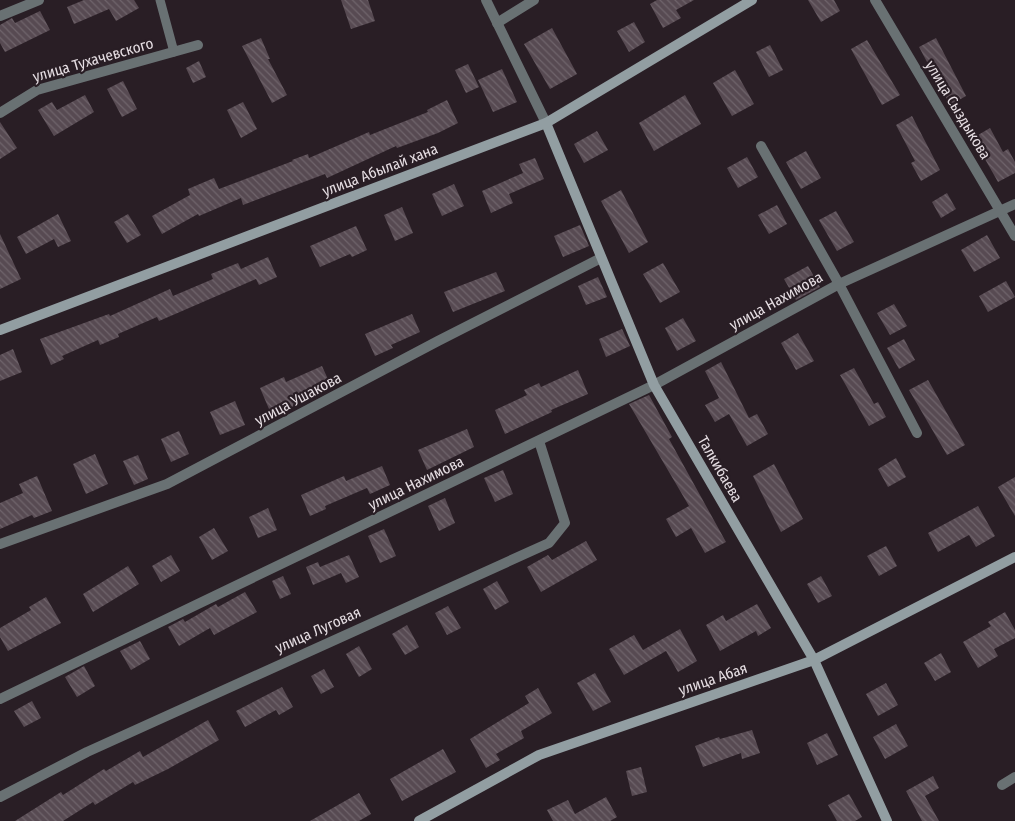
<svg xmlns="http://www.w3.org/2000/svg" width="1015" height="821" viewBox="0 0 1015 821" font-family="'Fira Sans Condensed',sans-serif">
<style>
.building{fill:url(#building-back-hatch)}
.lines{fill:none;stroke-linecap:round;stroke-linejoin:round}
.lane{stroke:#697173;stroke-width:9}
.street{stroke:#697173;stroke-width:10}
.secondary{stroke:#929ea2;stroke-width:10}
.labels{text-anchor:middle;dominant-baseline:central;stroke-width:4.5;stroke-linejoin:round;paint-order:stroke}
.street-label{font-size:15px;fill:#e6dee3;stroke:#291e25}
</style>
<defs>
<pattern id="building-back-hatch" width="6" height="6" patternUnits="userSpaceOnUse" patternTransform="scale(1.25)"><rect width="6" height="6" fill="#574a52"/><path d="M-1 5l2 2M0 0l6 6M5-1l2 2" fill="none" stroke="#6f646b"/></pattern>
</defs>
<rect width="100%" height="100%" fill="#291e25"/>
<g class="building">
<path d="M84 0H134L139 8 116 21 109 9 74 24 67 7Z"/>
<path d="M341 0H368L375 21 351 29Z"/>
<path d="M657 0H694L676 10 681 18 663 28 650 4Z"/>
<path d="M808 0H834L840 11 821 22Z"/>
<path d="M40 11 50 30 5 52 0 43V25L12 18 15 23Z"/>
<path d="M634 22 645 42 629 52 617 31Z"/>
<path d="M552 28 577 74 550 89 524 44Z"/>
<path d="M261 38 270 59H268L287 95 272 103 242 46Z"/>
<path d="M936 38 966 96 950 105 919 47Z"/>
<path d="M867 40 900 95 882 105 851 49Z"/>
<path d="M770 45 783 70 769 77 756 52Z"/>
<path d="M199 61 206 77 193 83 186 68Z"/>
<path d="M468 64 479 87 466 93 455 70Z"/>
<path d="M502 69 517 102 493 112 478 80Z"/>
<path d="M735 70 754 104 732 116 713 83Z"/>
<path d="M123 81 137 109 122 117 107 89Z"/>
<path d="M85 95 94 112 54 136 38 110 52 102 57 110Z"/>
<path d="M685 95 701 124 654 151 639 123Z"/>
<path d="M447 100 458 123 438 133 397 148 396 146 327 178 325 174 243 205 241 198 199 216 198 214 162 234 152 216 190 195 188 189 214 178 219 189 293 161 292 160 308 154 309 158 369 132 370 135 428 112 427 110Z"/>
<path d="M243 102 257 129 241 138 227 110Z"/>
<path d="M912 116 940 170 921 181 911 163 915 161 896 125Z"/>
<path d="M0 122 17 148 0 159Z"/>
<path d="M990 128 1003 152 1008 149 1015 162V173L998 182 973 138Z"/>
<path d="M597 131 608 150 584 163 574 144Z"/>
<path d="M806 151 821 178 801 189 786 162Z"/>
<path d="M747 157 758 177 738 188 727 168Z"/>
<path d="M535 158 544 179 509 194 513 203 491 213 482 191 523 173 519 164Z"/>
<path d="M454 184 464 206 442 216 432 194Z"/>
<path d="M621 190 648 242 629 253 601 201Z"/>
<path d="M947 193 956 209 941 218 932 202Z"/>
<path d="M777 205 787 224 769 234 758 215Z"/>
<path d="M402 207 413 233 395 241 384 215Z"/>
<path d="M836 211 854 242 837 251 819 220Z"/>
<path d="M58 214 71 241 58 247 54 239 26 254 17 237Z"/>
<path d="M128 214 141 235 127 243 114 222Z"/>
<path d="M580 225 589 246 563 257 554 236Z"/>
<path d="M356 226 367 250 352 257 350 254 320 267 310 246Z"/>
<path d="M0 234 21 279 0 289Z"/>
<path d="M987 235 1000 258 974 272 961 250Z"/>
<path d="M268 257 277 277 259 285 256 279 159 321 157 317 118 334 119 337 100 345 98 340 62 356 64 359 51 365 40 339 109 314 110 316 170 289 173 296 213 279 211 274 238 263 241 269Z"/>
<path d="M663 263 680 292 660 303 643 274Z"/>
<path d="M808 266 820 287 796 300 784 279Z"/>
<path d="M496 272 505 291 453 312 444 292Z"/>
<path d="M598 277 607 297 586 305 578 286Z"/>
<path d="M1006 281 1015 297 988 312 979 296Z"/>
<path d="M894 304 907 326 890 335 877 313Z"/>
<path d="M412 314 420 332 391 345 393 348 375 356 365 334Z"/>
<path d="M683 318 696 341 677 351 665 328Z"/>
<path d="M622 329 630 346 606 357 599 339Z"/>
<path d="M798 333 814 361 796 370 781 343Z"/>
<path d="M904 339 915 360 899 369 887 348Z"/>
<path d="M13 349 22 372 0 381V355Z"/>
<path d="M721 362 749 418 757 414 768 434 747 446 729 414 715 422 705 405 719 398 705 371Z"/>
<path d="M322 366 331 386 294 401 296 405 272 416 260 388 284 377 286 382Z"/>
<path d="M854 368 874 404 878 402 886 417 869 426 840 375Z"/>
<path d="M578 370 588 394 551 410 552 412 505 434 495 410 527 395 524 390 539 383 541 387Z"/>
<path d="M928 380 965 445 947 455 909 390Z"/>
<path d="M649 395 672 437 669 439 726 542 705 553 691 528 676 537 666 519 689 506 629 404Z"/>
<path d="M235 401 245 425 220 435 210 412Z"/>
<path d="M467 429 474 447 427 470 418 450Z"/>
<path d="M179 431 189 454 171 462 161 439Z"/>
<path d="M95 454 108 484 86 494 73 464Z"/>
<path d="M138 455 148 479 134 485 123 461Z"/>
<path d="M896 458 906 477 888 487 878 469Z"/>
<path d="M774 464 803 519 781 532 753 476Z"/>
<path d="M382 466 390 485 370 494 367 488 325 506 326 509 310 516 301 495 344 476 346 481Z"/>
<path d="M503 470 513 494 495 502 484 478Z"/>
<path d="M37 476 52 511 34 518 32 515 0 529V503L23 493 19 484Z"/>
<path d="M1015 477V516L998 487Z"/>
<path d="M445 498 455 523 439 531 428 506Z"/>
<path d="M978 506 995 536 976 547 969 535 938 552 928 533Z"/>
<path d="M268 508 277 530 258 538 249 517Z"/>
<path d="M214 528 228 551 212 560 199 537Z"/>
<path d="M384 529 396 556 380 563 368 536Z"/>
<path d="M586 541 597 560 541 592 527 567 548 555 552 560Z"/>
<path d="M886 546 897 566 879 576 867 556Z"/>
<path d="M171 555 180 571 161 582 152 566Z"/>
<path d="M349 555 359 577 346 583 341 573 313 585 306 567 318 562 320 567Z"/>
<path d="M128 566 139 584 93 612 83 594Z"/>
<path d="M283 576 291 594 280 599 272 581Z"/>
<path d="M821 576 832 596 818 603 807 584Z"/>
<path d="M497 581 509 602 495 610 483 589Z"/>
<path d="M245 592 257 612 214 635 210 628 179 646 168 627 183 619 185 622 216 604 218 607Z"/>
<path d="M46 597 61 623 8 651 0 637V628L31 610 29 607Z"/>
<path d="M757 604 771 628 758 636 756 631 720 651 706 625 723 615 726 621Z"/>
<path d="M448 606 461 628 447 635 435 613Z"/>
<path d="M1005 612 1015 630V638L994 649 998 656 978 668 963 642 991 626 988 622Z"/>
<path d="M407 625 419 647 405 655 392 634Z"/>
<path d="M680 629 697 661 678 672 666 651 624 675 609 649 634 635 643 650Z"/>
<path d="M140 641 150 659 131 670 120 651Z"/>
<path d="M359 646 372 669 359 677 346 654Z"/>
<path d="M941 653 951 672 935 681 924 663Z"/>
<path d="M84 666 95 686 77 697 65 677Z"/>
<path d="M324 669 334 687 321 694 311 676Z"/>
<path d="M595 673 611 702 593 711 577 683Z"/>
<path d="M886 683 898 705 878 716 866 694Z"/>
<path d="M282 687 293 707 279 715 276 710 245 727 236 711Z"/>
<path d="M538 688 552 713 521 731 524 738 496 754 500 760 486 768 470 739 529 703 525 696Z"/>
<path d="M32 701 41 718 24 727 14 711Z"/>
<path d="M208 720 219 740 168 769 135 785 133 782 95 805 93 802 63 821H15L61 792 63 795 104 769 106 771 140 751 143 757Z"/>
<path d="M896 724 908 746 885 759 873 737Z"/>
<path d="M752 730 760 753 742 759 741 753 703 767 695 746 719 737 720 739Z"/>
<path d="M827 733 838 755 817 765 807 743Z"/>
<path d="M443 749 456 772 402 801 390 779Z"/>
<path d="M641 767 647 792 632 796 626 771Z"/>
<path d="M933 776 939 788 925 796 939 821H922L906 791Z"/>
<path d="M359 793 371 814 359 821H310Z"/>
<path d="M849 794 862 817 855 821H837L828 805Z"/>
<path d="M606 797 617 817 610 821H553L547 810 568 800 575 814Z"/>
</g>
<g class="lines">
<path class="lane" d="M160 0 174 52"/>
<g class="street">
<path d="M486 0 546 123"/>
<path d="M875 0 1015 236"/>
<path d="M0 16 39 0"/>
<path d="M497 23 534 0"/>
<path d="M0 113 37 90 198 45"/>
<path d="M761 146 839 284 917 433"/>
<path d="M0 544 167 484 438 341 601 258"/>
<path d="M0 699 654 385 839 284 1015 204"/>
<path d="M1002 785 1015 777"/>
<path d="M0 797 87 752 549 543 565 523 539 441"/>
</g>
<g class="secondary">
<path d="M546 123 654 385 814 660 887 821"/>
<path d="M0 330 546 123 752 0"/>
<path d="M419 821 539 755 814 660 1015 557"/>
</g>
</g>
<g class="labels">
<g class="street-label">
<text transform="translate(93 60) rotate(-16)">улица Тухачевского</text>
<text transform="translate(958 110) rotate(59)">улица Сыздыкова</text>
<text transform="translate(380 170) rotate(-21)">улица Абылай хана</text>
<text transform="translate(776 301) rotate(-29)">улица Нахимова</text>
<text transform="translate(298 399) rotate(-28)">улица Ушакова</text>
<text transform="translate(720 469) rotate(60)">Талкибаева</text>
<text transform="translate(416 483) rotate(-26)">улица Нахимова</text>
<text transform="translate(318 630) rotate(-24)">улица Луговая</text>
<text transform="translate(713 679) rotate(-19)">улица Абая</text>
</g>
</g>
</svg>
